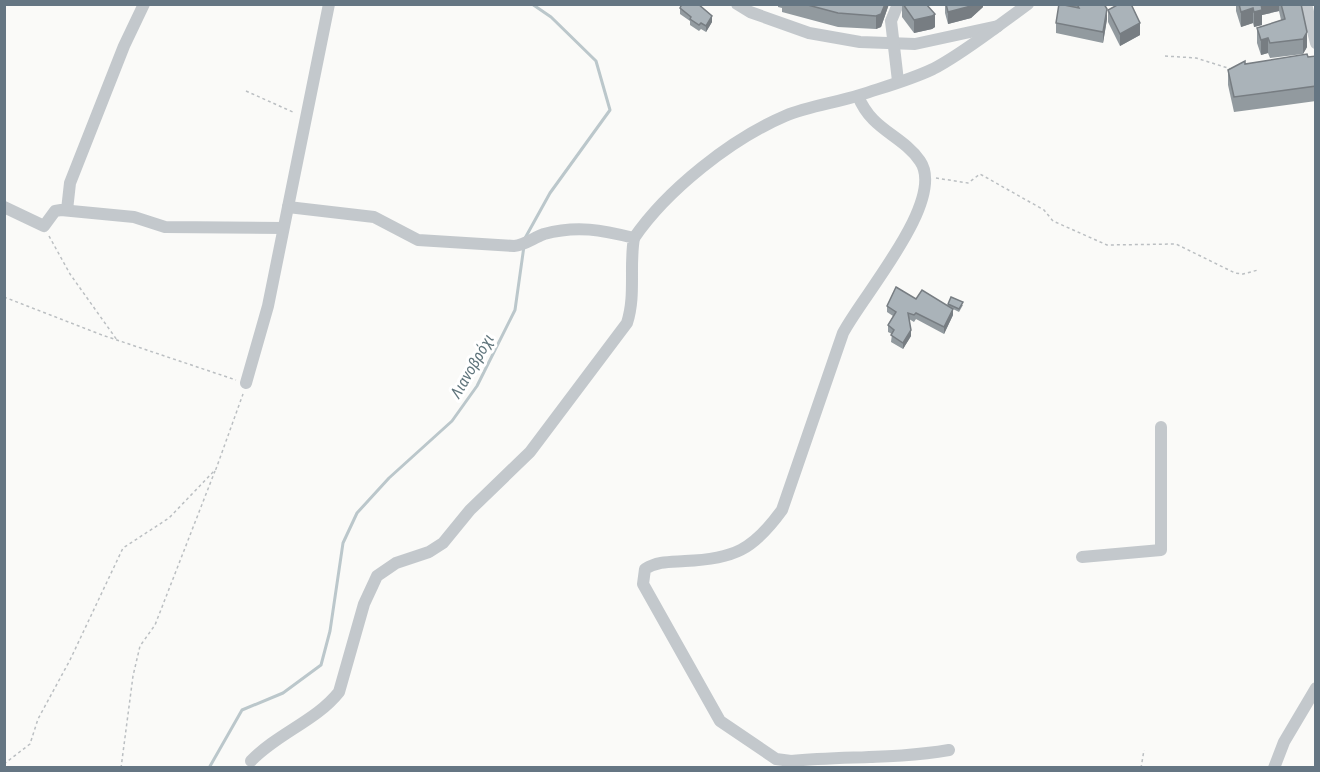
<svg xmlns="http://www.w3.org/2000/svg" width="1320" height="772" viewBox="0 0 1320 772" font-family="'Roboto Condensed',sans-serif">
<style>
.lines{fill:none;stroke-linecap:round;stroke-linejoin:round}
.stream{stroke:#bbc7cb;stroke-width:3}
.path{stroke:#bbbfc2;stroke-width:1.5;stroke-dasharray:3 3;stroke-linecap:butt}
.minor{stroke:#c3c8cc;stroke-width:12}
.wall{fill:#929a9f}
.shaded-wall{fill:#777d82}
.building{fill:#aab3b9;stroke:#777d82;stroke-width:1.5}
.labels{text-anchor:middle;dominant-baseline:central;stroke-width:6;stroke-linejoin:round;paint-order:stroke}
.water-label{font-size:16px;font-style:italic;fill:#60757c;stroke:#fff}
</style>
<rect width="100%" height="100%" fill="#fafaf8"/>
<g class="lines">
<g class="stream">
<path d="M524 240 550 193 610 110 596 61 551 17 532 4"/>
<path d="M209 768 242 710 283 693 321 665 330 631 343 543 357 513 389 478 452 421 477 386 515 310 524 246"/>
</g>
<g class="path">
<path d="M1165 56 1196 58 1231 69"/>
<path d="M246 91 295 113"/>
<path d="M936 178 968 183 980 174 1044 210 1053 221 1107 245 1176 244 1235 273 1243 274 1258 270"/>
<path d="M49 236 70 274 117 340"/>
<path d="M4 297 102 335 236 380"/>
<path d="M4 764 30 744 38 719 70 660 123 548 169 518 216 469 243 394"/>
<path d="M121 768 133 676 140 646 155 625 215 471"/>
<path d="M1141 768 1144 750"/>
</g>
<g class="minor">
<path d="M737 4 750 12 809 33 860 42 915 44 998 26 1028 4"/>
<path d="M1306 4 1316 43"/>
<path d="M898 81 891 21 898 4"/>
<path d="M858 96C872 131 901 134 920 161 947 200 862 296 843 333L782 510C753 550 734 559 685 561 670 562 658 561 645 569L643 584 720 721 776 759 791 761C843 756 897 759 949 750"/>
<path d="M4 207 44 226 55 211 61 210 134 217 165 227 283 228"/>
<path d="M67 210 70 183 124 46 144 4"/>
<path d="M634 238C667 190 731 139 785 116 809 106 835 103 860 95 884 87 910 80 933 69 956 57 977 41 998 26"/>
<path d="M246 383 268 306 329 4"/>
<path d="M1082 557 1161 550V427"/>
<path d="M251 761C278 733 316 721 339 692L364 604 377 576 396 563 429 552 443 543 470 510 530 452 627 323C636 295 629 267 634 238 602 230 577 225 544 234 533 238 525 245 514 246L418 240 374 217 288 207"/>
<path d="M1274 768 1284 742 1316 688"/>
</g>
</g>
<g class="wall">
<path d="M778 4H889L881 27 876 29 838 27 782 12V8L778 7Z"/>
<path d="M902 4H926L935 27 932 29 914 33 902 17Z"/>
<path d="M945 4H983V7L971 18 948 24 945 13Z"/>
<path d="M1071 4H1106L1105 5 1107 19 1103 43 1056 33V23L1072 7Z"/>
<path d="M1236 4H1301L1307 47 1303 54 1270 58 1268 53 1261 55 1257 43V28L1281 20 1279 11 1262 15V25L1254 27 1253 23 1241 27 1236 11Z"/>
<path d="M680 8 712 22 706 32 701 29 699 31 690 25V21L680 14Z"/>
<path d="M1108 10 1140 35 1120 46 1108 22Z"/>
<path d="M1316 56V101L1234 112 1228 85V70L1245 64Z"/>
<path d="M916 299 948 306V304L963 305 959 312 953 309V315L944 334 916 319 914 322 909 319 911 336 903 349 891 342 892 334 888 332V325L893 316 887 312V306Z"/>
</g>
<g class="shaded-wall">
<path d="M885 4H889L881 27 876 29V16Z"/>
<path d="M973 4H983V7L971 18 948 24V12Z"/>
<path d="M1261 4H1279V11L1262 15V25L1254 27V12Z"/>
<path d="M1253 8V23L1241 27V12Z"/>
<path d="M1107 9V19L1103 43V32Z"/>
<path d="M935 14V27L932 29 914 33V20Z"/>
<path d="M712 16V22L706 32V26Z"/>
<path d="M1140 23V35L1120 46V34Z"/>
<path d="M1307 32V47L1303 54V39Z"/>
<path d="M1268 38V53L1261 55V40Z"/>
<path d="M953 309V315L944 334V327Z"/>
<path d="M911 330V336L903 349V343Z"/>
</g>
<g class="building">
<path d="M682 4H698L712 16 706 26 701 23 699 25 690 19 691 17 680 8Z"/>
<path d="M804 4H885L881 14 876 16 838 13Z"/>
<path d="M903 4H926L935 14 932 16 914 20Z"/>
<path d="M946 4H973L971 6 948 12Z"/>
<path d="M1059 4 1079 8 1077 4H1104L1107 9 1103 32 1056 23Z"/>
<path d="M1119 4H1131L1140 23 1120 34 1108 10Z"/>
<path d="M1239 4H1261L1262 10 1254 12 1253 8 1241 12Z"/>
<path d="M1281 4H1301L1307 32 1303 39 1270 43 1268 38 1261 40 1257 28 1285 19Z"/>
<path d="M1307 54 1308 57 1316 56V86L1234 97 1228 70 1245 61V64Z"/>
<path d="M896 287 916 299 922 290 953 309 944 327 916 313 914 315 908 313 911 330 903 343 891 335 894 330 888 325 896 312 887 306Z"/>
<path d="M951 297 963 302 959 309 948 304Z"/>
</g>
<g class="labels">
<g class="water-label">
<text transform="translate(472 366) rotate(-60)">Λιανοβρόχι</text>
</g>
</g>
<rect width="1320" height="772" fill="none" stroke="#657683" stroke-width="12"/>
</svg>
